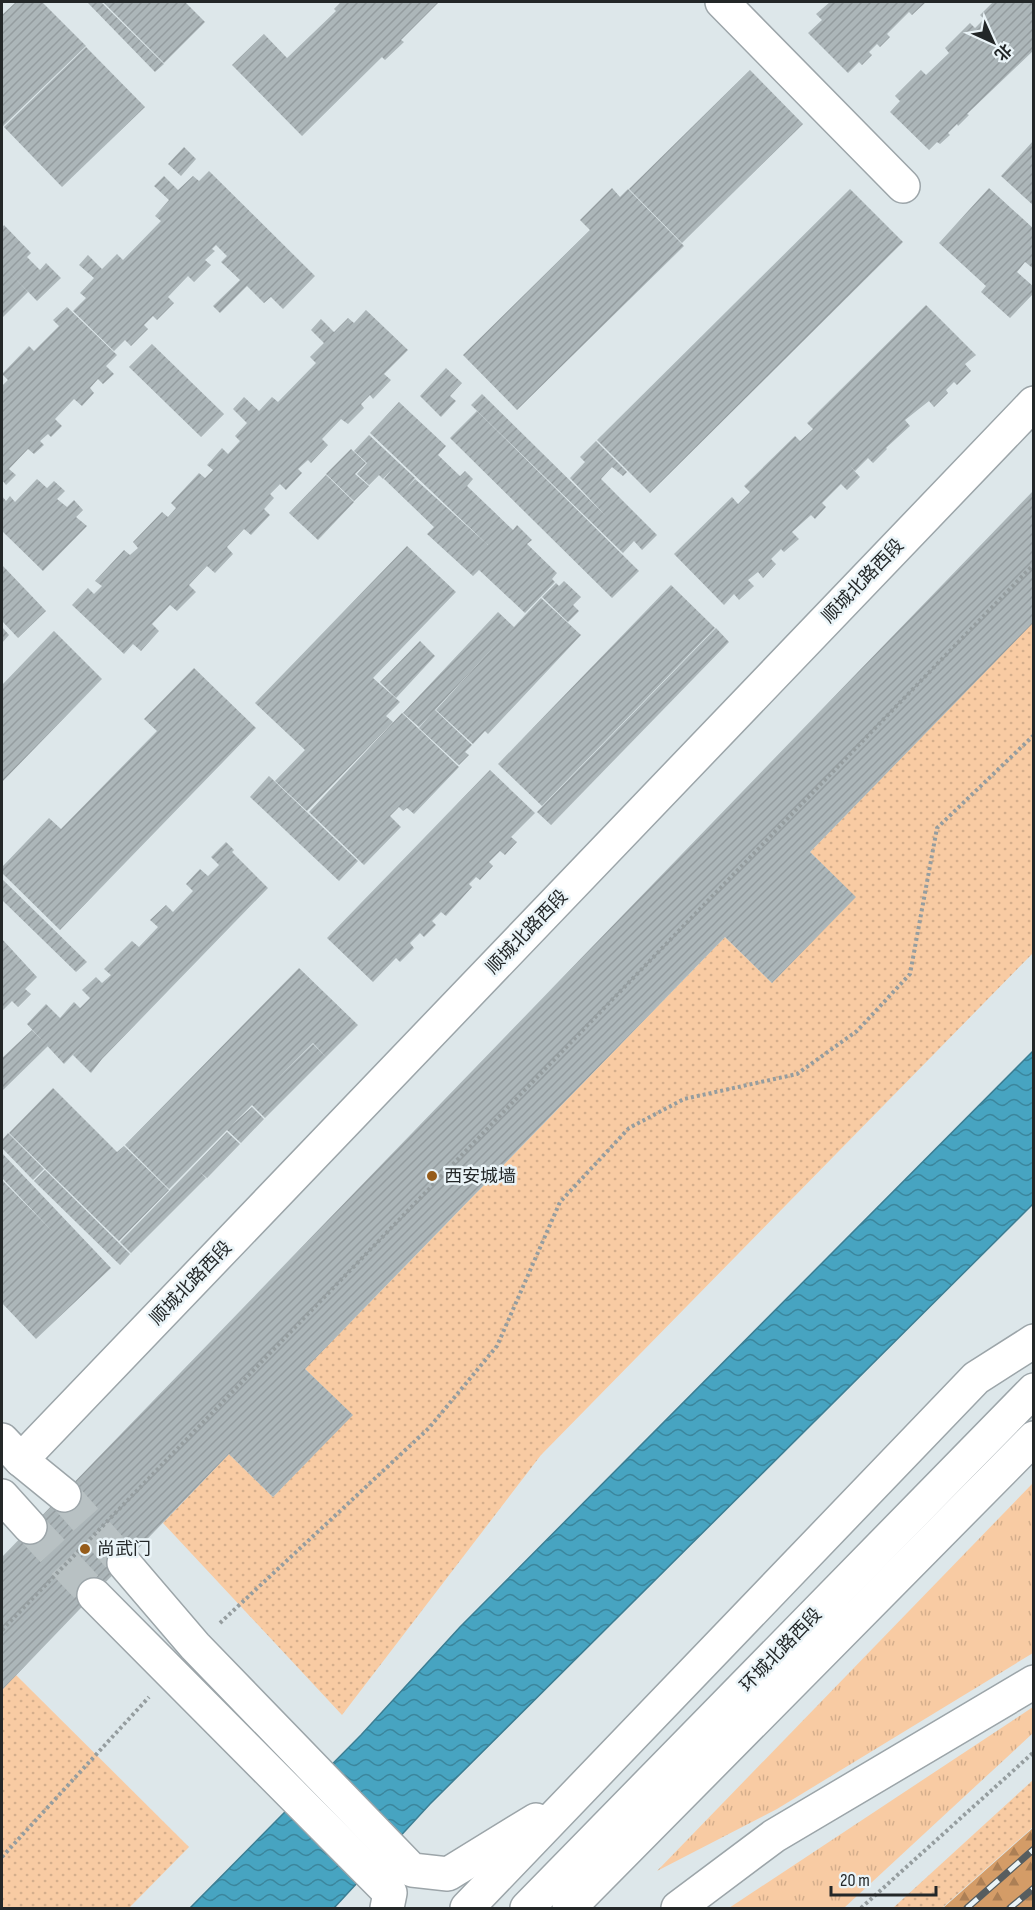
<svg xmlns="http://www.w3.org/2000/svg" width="1035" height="1910" viewBox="0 0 1035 1910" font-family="'Sofia Sans Condensed','Noto Sans SC',sans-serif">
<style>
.grass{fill:url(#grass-tufts)}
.forest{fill:url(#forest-firs)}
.park{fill:url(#park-dots)}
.water{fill:url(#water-waves);stroke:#3c7e93;stroke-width:1.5}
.building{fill:url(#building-hatch)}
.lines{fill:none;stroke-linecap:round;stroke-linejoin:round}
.major-tunnel{stroke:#b8c1c3;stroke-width:33;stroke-dasharray:33 16;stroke-linecap:butt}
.minor-casing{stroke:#9ca5a9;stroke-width:36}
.major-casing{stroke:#9ca5a9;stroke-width:36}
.path{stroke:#959d9f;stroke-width:4;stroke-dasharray:3 3;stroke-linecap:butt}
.minor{stroke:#fff;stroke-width:33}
.major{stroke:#fff;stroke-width:33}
.rail-casing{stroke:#575d5f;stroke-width:7}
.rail{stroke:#eaf4f8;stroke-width:4.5;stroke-dasharray:14;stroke-linecap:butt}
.poi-dot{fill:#965c1a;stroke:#eaf4f8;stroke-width:2}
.labels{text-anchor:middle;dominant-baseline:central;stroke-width:5;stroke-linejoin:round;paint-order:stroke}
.street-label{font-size:18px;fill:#232728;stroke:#eaf4f8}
.poi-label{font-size:18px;fill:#232728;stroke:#eaf4f8;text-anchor:start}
</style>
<defs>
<pattern id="grass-tufts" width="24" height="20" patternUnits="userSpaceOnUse" patternTransform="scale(1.5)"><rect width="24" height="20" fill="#f8cba3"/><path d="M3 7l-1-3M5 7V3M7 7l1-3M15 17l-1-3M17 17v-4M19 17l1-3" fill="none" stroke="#d4ae8c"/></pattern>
<pattern id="forest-firs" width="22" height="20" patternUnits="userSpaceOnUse" patternTransform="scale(1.5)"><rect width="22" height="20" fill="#d49c67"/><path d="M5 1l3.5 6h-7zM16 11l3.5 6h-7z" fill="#ac7f55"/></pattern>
<pattern id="park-dots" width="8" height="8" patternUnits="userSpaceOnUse" patternTransform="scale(1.5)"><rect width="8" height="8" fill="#f8cba3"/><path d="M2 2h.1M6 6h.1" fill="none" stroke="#d4ae8c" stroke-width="1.8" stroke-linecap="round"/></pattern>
<pattern id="water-waves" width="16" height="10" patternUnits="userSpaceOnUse" patternTransform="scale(1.5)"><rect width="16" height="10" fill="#47a4c1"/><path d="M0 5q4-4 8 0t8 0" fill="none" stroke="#3b869d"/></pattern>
<pattern id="building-hatch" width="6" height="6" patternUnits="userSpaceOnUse" patternTransform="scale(1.5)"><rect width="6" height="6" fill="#acb6b9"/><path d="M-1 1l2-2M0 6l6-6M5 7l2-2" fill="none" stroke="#949c9f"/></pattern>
</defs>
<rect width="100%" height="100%" fill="#dde7ea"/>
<g class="grass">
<path d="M1033 1483V1653L777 1809 657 1871Z"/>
<path d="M1033 1707V1733L844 1908H729Z"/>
</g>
<path class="forest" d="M1033 1828V1908H943Z"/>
<g class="park">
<path d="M1033 622V953L541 1455 342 1715 163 1523 229 1454 273 1497 352 1415 305 1369 725 937 772 983 855 897 810 852Z"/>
<path d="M16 1675 189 1847 129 1908H2V1690Z"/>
<path d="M1033 1780V1827L942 1908H893Z"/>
</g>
<path class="water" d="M1033 1051V1204L430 1804 334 1908H190L361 1735 460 1627Z"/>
<g class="building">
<path d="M16 2H42L86 46 2 127V15Z"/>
<path d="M87 2H101L164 64 155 72Z"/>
<path d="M103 2H185L205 22 164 63Z"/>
<path d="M341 2H439L401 40 404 42 385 60 382 57 302 136 232 65 264 34 287 58 336 11 334 9Z"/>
<path d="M830 2H926L912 15 909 12 887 34 890 37 880 47 877 44 869 52 872 55 862 65 859 62 848 73 808 33 822 20 816 14Z"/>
<path d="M993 2H1034V50L967 114 969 115 958 126 957 124 948 133 950 135 940 144 937 142 929 150 890 112 900 101 895 96 921 70 926 75 949 53 945 48 970 23 975 28 984 19 980 15Z"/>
<path d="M86 47 145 107 62 187 4 127Z"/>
<path d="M750 70 803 124 682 243 629 189Z"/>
<path d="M1034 140V206L1001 176Z"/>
<path d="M184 147 196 159 181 176 168 164Z"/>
<path d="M209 171 315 276 283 309 271 297 264 303 247 286 220 313 213 306 240 280 221 262 227 256 216 245 212 249 215 251 205 260 211 265 194 282 188 276 168 297 174 303 157 320 153 316 144 325 148 329 131 346 125 340 114 351 73 311 86 298 80 293 94 278 79 265 88 255 102 269 117 254 123 260 161 221 155 216 169 200 154 186 164 176 178 190 193 176 199 181Z"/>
<path d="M612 188 620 197 628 189 684 246 517 410 463 355 590 230 580 220Z"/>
<path d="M989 188 1034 229V269L1025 262 1017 272 1034 287V293L1010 318 981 292 986 286 939 243Z"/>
<path d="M850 189 903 242 650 493 597 440Z"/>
<path d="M4 225 31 253 27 257 40 270 46 263 61 278 37 301 7 270 28 292 2 318V228Z"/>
<path d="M926 305 976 355 965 364 971 371 957 385 954 382 946 390 948 393 934 407 929 401 905 420 910 426 886 448 887 449 873 463 868 458 855 471 849 465 860 477 847 490 841 484 822 503 826 507 815 519 811 515 792 532 799 539 784 552 781 549 771 559 776 564 763 578 758 572 748 580 754 586 739 600 734 594 724 605 674 554 732 497 738 504 750 492 744 486 795 436 800 441 813 429 807 423Z"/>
<path d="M67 307 117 355 106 366 114 374 103 384 98 379 90 388 94 393 82 406 74 399 55 419 62 426 51 437 48 434 40 441 44 445 34 454 28 449 9 469 16 475 6 485 2 480V386L8 380 2 374 29 346 34 351 59 326 53 320Z"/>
<path d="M366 310 408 350 384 374 391 380 373 399 370 395 361 404 364 408 348 424 341 419 322 439 328 445 311 463 308 460 298 469 302 473 286 490 280 484 270 494 274 498 264 509 270 515 251 535 244 529 227 547 233 554 215 573 207 566 189 585 196 592 177 611 170 605 152 624 159 631 141 651 133 644 124 654 72 605 88 588 94 594 102 586 95 581 124 550 130 555 138 548 133 542 162 512 168 517 176 508 171 503 199 473 205 478 213 470 207 465 222 448 228 454 240 441 235 436 247 423 233 409 244 397 259 411 272 397 278 402 316 363 310 357 324 343 311 330 321 319 334 332 348 318 354 323Z"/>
<path d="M152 344 224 414 201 437 129 367Z"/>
<path d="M446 368 462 383 450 396 456 401 441 417 420 396Z"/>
<path d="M482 394 605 515 570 478 585 462 580 457 596 441 627 472 623 476 612 467 601 479 657 535 642 550 634 541 623 553 471 405Z"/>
<path d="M399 402 446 446 438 455 460 476 465 471 473 479 467 486 513 530 517 525 532 540 527 544 557 573 552 579 555 582 525 613 479 570 473 576 427 534 434 527 384 479 395 466 383 479 379 475 369 485 357 474 367 463 354 451 369 435 415 478 404 491 415 479 488 545 370 433Z"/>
<path d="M477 411 639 571 612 598 450 438Z"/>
<path d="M351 449 366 463 355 474 369 486 354 501 326 474Z"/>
<path d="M326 475 354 502 318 540 289 513Z"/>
<path d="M37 479 47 488 54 481 65 491 57 499 67 507 74 500 83 510 76 517 87 526 43 571 2 531V496L6 501 10 496 15 502Z"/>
<path d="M1034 490V622L810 852 856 897 772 983 725 937 305 1369 353 1415 273 1497 229 1454 2 1690V1557Z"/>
<path d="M407 546 456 592 373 678 400 702 386 716 393 722 307 811 275 781 305 750 255 703Z"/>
<path d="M2 565 46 611 18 638 2 621Z"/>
<path d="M564 581 581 597 573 605 579 611 568 622 542 597 556 583 559 586Z"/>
<path d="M671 585 715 628 542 806 498 764Z"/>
<path d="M541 598 581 635 488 734 485 731 473 744 436 710 500 640 435 710 472 745 465 752 469 755 459 765 419 728 432 713 419 727 403 713 498 612 514 627Z"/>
<path d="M2 627 9 635 2 643Z"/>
<path d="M716 628 729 642 551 825 537 812Z"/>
<path d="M54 631 102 679 2 782V685Z"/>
<path d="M420 641 435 656 396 698 380 682Z"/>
<path d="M194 668 256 728 60 930 2 873V867L49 818 61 829 157 731 144 719Z"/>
<path d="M402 713 459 767 414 814 407 808 403 811 399 807 390 816 401 827 364 865 309 812Z"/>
<path d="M490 770 535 813 511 837 517 842 505 855 500 851 489 862 493 866 480 880 476 877 469 884 472 887 446 916 441 912 432 921 436 925 424 937 420 933 410 943 414 948 400 962 396 958 373 982 327 938Z"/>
<path d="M269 776 358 861 339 881 250 797Z"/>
<path d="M226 842 234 850 232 852 268 888 102 1059 94 1052 102 1059 91 1073 73 1055 85 1042 64 1064 27 1024 46 1004 60 1018 74 1002 80 1008 90 998 82 990 96 977 102 983 111 975 104 969 132 941 139 947 158 927 150 920 166 905 173 912 193 891 186 884 200 869 208 876 219 865 211 857Z"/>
<path d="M2 879 87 962 76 972 2 900Z"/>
<path d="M2 939 37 977 25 989 31 994 18 1007 12 1001 2 1011Z"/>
<path d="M299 968 358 1025 326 1057 313 1043 275 1081 313 1044 326 1057 265 1118 252 1105 232 1125 252 1107 264 1119 241 1143 227 1130 169 1189 125 1145Z"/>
<path d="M32 1030 48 1046 2 1091V1058Z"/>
<path d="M53 1088 117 1152 124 1146 169 1190 119 1241 9 1133Z"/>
<path d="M227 1132 240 1144 207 1178 200 1172 206 1178 131 1253 120 1242Z"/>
<path d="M8 1133 44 1169 33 1180 2 1148V1140Z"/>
<path d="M2 1153 111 1268 36 1339 2 1303V1180L53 1232 2 1178Z"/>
<path d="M45 1170 130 1254 120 1265 34 1181Z"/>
</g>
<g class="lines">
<g class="major-tunnel">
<path d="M64 1495 124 1563"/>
<path d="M30 1527 94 1595"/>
</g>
<g class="minor-casing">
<g id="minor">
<path d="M722 2 903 186"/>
<path d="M21 1460 1034 403"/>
</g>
</g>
<g class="major-casing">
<g id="major">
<path d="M2 1440 21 1460 64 1495"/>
<path d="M2 1496 30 1527"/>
<path d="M124 1563 195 1646 412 1870 448 1874 536 1820"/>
<path d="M94 1595 390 1893 387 1908"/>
<path d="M467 1908 976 1378 1034 1341"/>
<path d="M527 1908 1034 1390"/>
<path d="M569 1908 1034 1438"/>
<path d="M678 1908 774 1836 1034 1682"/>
</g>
</g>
<g class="path">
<path d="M220 1623 429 1428 497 1346 560 1202 629 1128 684 1099 797 1074 857 1031 910 974 937 828 1034 735"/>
<path d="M2 1630 1034 564"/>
<path d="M2 1857 149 1697"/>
<path d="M861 1908 1034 1752"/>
</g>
<use href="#minor" class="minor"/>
<use href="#major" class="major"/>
<g class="rail-casing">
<g id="rail">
<path d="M967 1908 1034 1849"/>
<path d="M1010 1908 1034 1888"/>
</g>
</g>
<use href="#rail" class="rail"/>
</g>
<g class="poi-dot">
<circle cx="432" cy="1176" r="6"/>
<circle cx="85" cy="1549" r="6"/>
</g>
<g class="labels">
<g class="street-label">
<text transform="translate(863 581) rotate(-46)">顺城北路西段</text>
<text transform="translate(527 932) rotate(-46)">顺城北路西段</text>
<text transform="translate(191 1283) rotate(-46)">顺城北路西段</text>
<text transform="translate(781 1650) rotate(-46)">环城北路西段</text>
</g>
<g class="poi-label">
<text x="444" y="1176">西安城墙</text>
<text x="97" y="1549">尚武门</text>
</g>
</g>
<rect width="1035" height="1910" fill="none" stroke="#232728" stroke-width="6"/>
<g transform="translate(993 42) rotate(135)" stroke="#eaf4f8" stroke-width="4.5" paint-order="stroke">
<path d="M0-4.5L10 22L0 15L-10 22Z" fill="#232728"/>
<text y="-9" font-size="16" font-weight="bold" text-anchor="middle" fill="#232728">北</text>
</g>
<path d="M831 1886v9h105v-9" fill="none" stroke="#232728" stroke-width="3"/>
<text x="840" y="1886" font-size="18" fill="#232728" stroke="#eaf4f8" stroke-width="4.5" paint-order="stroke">20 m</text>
</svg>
